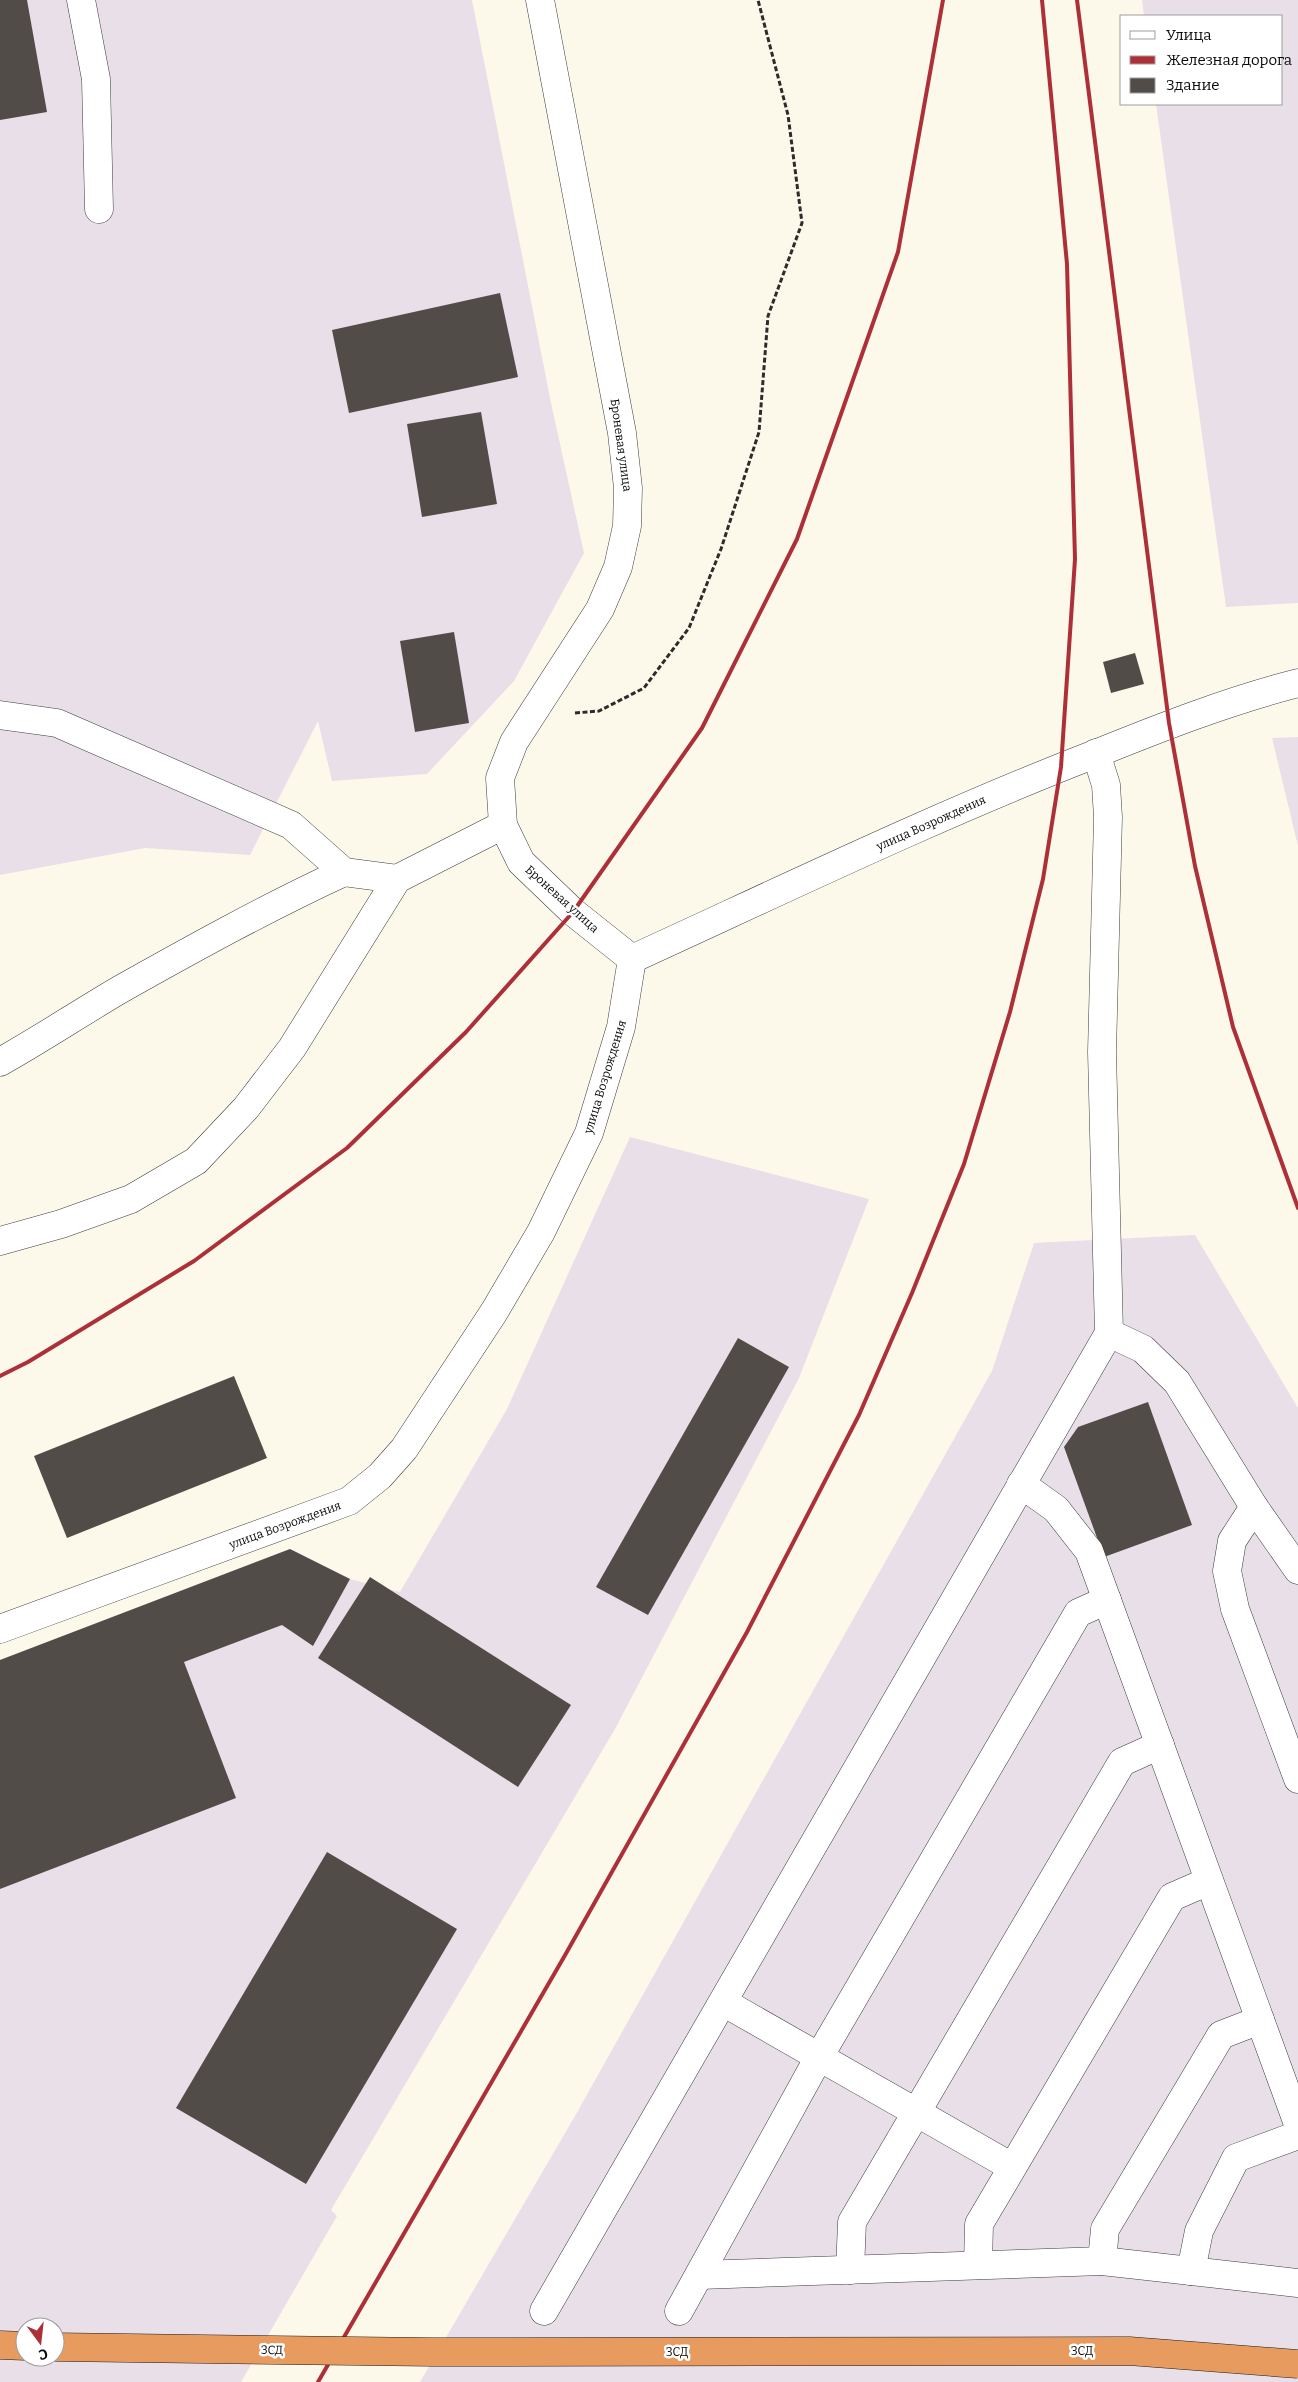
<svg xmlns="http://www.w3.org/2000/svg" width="1298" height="2382" viewBox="0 0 1298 2382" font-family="Bitter,serif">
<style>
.industrial{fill:#e8dfe9;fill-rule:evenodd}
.building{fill:#524c48}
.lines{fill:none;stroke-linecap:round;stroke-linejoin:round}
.minor-casing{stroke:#3d3d3d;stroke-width:29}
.highway-casing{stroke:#1b1b1b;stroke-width:29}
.path{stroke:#2c2c2c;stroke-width:3;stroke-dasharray:5 2.5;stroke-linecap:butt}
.minor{stroke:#fff;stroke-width:28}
.highway{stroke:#e79b5e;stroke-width:28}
.rail{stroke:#ad3038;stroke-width:4}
.highway-bridge-casing{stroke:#1b1b1b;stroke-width:29;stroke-linecap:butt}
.highway-bridge{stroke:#e79b5e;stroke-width:28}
.labels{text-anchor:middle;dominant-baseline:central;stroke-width:5;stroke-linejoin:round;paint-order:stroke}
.street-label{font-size:12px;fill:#0a0a0a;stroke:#fff}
</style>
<rect width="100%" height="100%" fill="#fdf9ea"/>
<g class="industrial">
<path d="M0 0H472L551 403 584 553 514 681 427 774 332 781 318 721 250 855 145 848 0 875Z"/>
<path d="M1142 0H1298V603L1226 607 1156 104H1282V16H1144Z"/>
<path d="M1298 737V846L1272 738Z"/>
<path d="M630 1137 869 1199 799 1378 615 1729 331 2210 337 2216 241 2382H0V1660L290 1549 350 1579 400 1592 507 1409ZM25 2327H55V2357H25Z"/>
<path d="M1195 1235 1298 1408V2382H420L575 2116 992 1371 1034 1243Z"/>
</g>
<g class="building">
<path d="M0 0H27L47 112 0 120Z"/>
<path d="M500 293 518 377 349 413 332 330Z"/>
<path d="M481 412 497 504 422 517 407 424Z"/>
<path d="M454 632 469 723 415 732 400 641Z"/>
<path d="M1135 653 1144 684 1111 693 1103 662Z"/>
<path d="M738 1338 789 1367 648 1615 596 1587Z"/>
<path d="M234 1376 267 1458 67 1538 34 1456Z"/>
<path d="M1148 1402 1192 1525 1104 1557 1064 1447 1078 1427Z"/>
<path d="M290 1549 350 1579 313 1646 282 1625 184 1662 236 1798 0 1889V1660Z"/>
<path d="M370 1577 571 1705 518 1787 318 1658Z"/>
<path d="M327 1852 457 1929 306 2184 176 2108Z"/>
</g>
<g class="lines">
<g class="minor-casing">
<g id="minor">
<path d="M81 0 96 79 99 209"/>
<path d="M540 0 622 433 628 488 627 526 618 567 600 609 514 742 500 778 503 825 521 862 573 912 632 959"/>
<path d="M0 715 57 723 291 825 344 872 397 879"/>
<path d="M632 959C785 889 938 815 1095 754 1162 727 1228 701 1298 683"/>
<path d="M0 1062C41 1039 80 1013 121 989 194 948 268 907 344 872"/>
<path d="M0 1241 61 1224 131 1199 196 1161 246 1108 292 1048 397 879 503 825"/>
<path d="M1109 1333 1143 1349 1177 1382 1254 1507 1298 1570"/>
<path d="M1021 1484 1056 1509 1089 1551 1298 2124"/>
<path d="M1254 1507 1232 1541 1227 1571 1235 1609 1298 1779"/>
<path d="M0 1629 349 1501 380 1476 404 1449 494 1312 541 1232 589 1133 621 1027 632 959"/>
<path d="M723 2002 1012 2167"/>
<path d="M1102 2261 1105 2229 1221 2035 1260 2020"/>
<path d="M978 2265 979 2224 1172 1897 1209 1881"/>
<path d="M850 2270 852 2222 1122 1762 1160 1745"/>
<path d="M1191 2271 1199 2231 1236 2158 1298 2135"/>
<path d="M700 2275 1102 2261 1298 2283"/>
<path d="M544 2311 1109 1333 1102 1052 1108 817 1106 785 1096 753"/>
<path d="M679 2311 819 2057 1078 1613 1107 1600"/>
</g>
</g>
<g class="highway-casing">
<path id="highway" d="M0 2345 25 2346"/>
</g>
<path class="path" d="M575 713 599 711 644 688 689 628 721 549 759 432 768 316 802 223 788 115 758 0"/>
<use href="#minor" class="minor"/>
<use href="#highway" class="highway"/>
<g class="rail">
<path d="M1077 0 1169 723 1195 866 1233 1027 1298 1208"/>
<path d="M0 1376 28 1362 194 1261 347 1148 466 1032 573 912 702 728 797 539 898 252 943 0"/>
<path d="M318 2382 564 1957 747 1632 859 1415 912 1293 964 1164 1010 1012 1043 879 1061 767 1075 559 1067 264 1042 0"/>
</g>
<g class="highway-bridge-casing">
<path id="highway-bridge" d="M55 2347 432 2352 1129 2351 1298 2364"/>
</g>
<use href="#highway-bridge" class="highway-bridge"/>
</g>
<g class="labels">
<g class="street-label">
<text transform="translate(621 445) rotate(82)">Броневая улица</text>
<text transform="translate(931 823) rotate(-24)">улица Возрождения</text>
<text transform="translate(562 899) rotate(42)">Броневая улица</text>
<text transform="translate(605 1077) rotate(-73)">улица Возрождения</text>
<text transform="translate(285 1525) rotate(-20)">улица Возрождения</text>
<text transform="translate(272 2350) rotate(1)">ЗСД</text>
<text x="1082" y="2351">ЗСД</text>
<text x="677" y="2352">ЗСД</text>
</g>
</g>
<rect x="1120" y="15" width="162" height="90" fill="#ffffff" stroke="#9d9d9d"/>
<rect x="1130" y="31" width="25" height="8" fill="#ffffff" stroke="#9d9d9d"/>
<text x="1166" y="40" font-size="15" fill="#0a0a0a">Улица</text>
<rect x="1130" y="56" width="25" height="8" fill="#ad3038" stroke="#9d9d9d"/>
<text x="1166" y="65" font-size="15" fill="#0a0a0a">Железная дорога</text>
<rect x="1130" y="78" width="25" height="15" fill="#524c48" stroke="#9d9d9d"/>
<text x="1166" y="90" font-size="15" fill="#0a0a0a">Здание</text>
<g transform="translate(40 2342) rotate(165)"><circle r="24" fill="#ffffff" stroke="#9d9d9d"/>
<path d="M0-4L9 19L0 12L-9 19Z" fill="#ad3038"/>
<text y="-8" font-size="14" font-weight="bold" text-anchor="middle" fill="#0a0a0a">С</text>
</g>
</svg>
